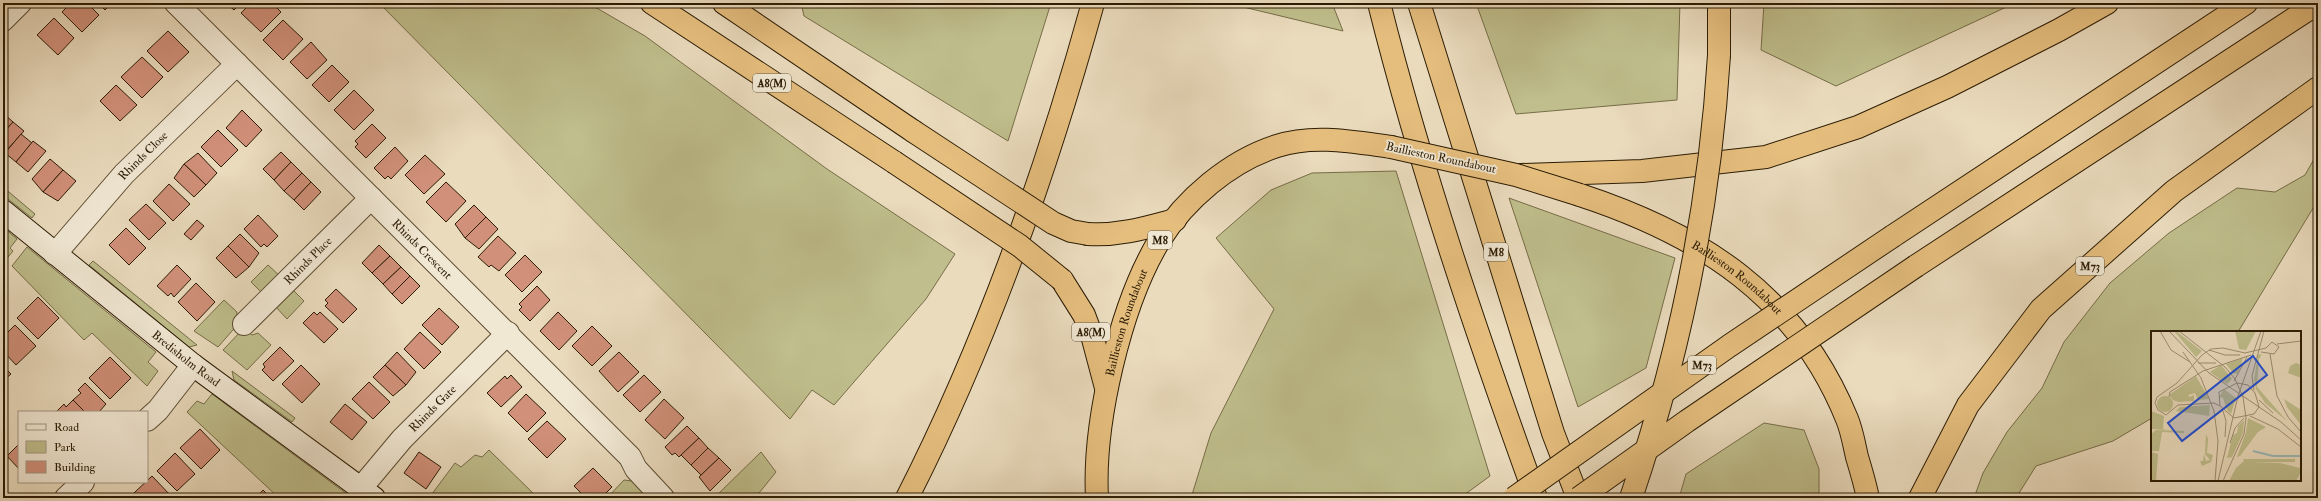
<svg xmlns="http://www.w3.org/2000/svg" width="2321" height="501" viewBox="0 0 2321 501" font-family="'IM FELL Double Pica',serif">
<style>
.green{fill:#bfbe8c;stroke:#766d48}
.building{fill:#d1907a;stroke:#2c1c04}
.lines{fill:none;stroke-linecap:round;stroke-linejoin:round}
.street-casing{stroke:#5c4c32;stroke-width:24}
.secondary-casing{stroke:#2c1c04;stroke-width:24}
.highway-casing{stroke:#2c1c04;stroke-width:24}
.street{stroke:#f1e8d4;stroke-width:22}
.secondary{stroke:#f1e8d4;stroke-width:22}
.highway{stroke:#e5be7e;stroke-width:22}
.highway-bridge-casing{stroke:#2c1c04;stroke-width:24;stroke-linecap:butt}
.highway-bridge{stroke:#e5be7e;stroke-width:22}
.labels{text-anchor:middle;dominant-baseline:central;stroke-width:3.5;stroke-linejoin:round;paint-order:stroke}
.shield{fill:#f1e8d4;stroke:#675942;stroke-width:1}
.shield-label{font-size:11px;font-weight:bold;fill:#2c1c04}
.street-label{font-size:12px;fill:#2c1c04;stroke:#f1e8d4}
.inset-river{fill:none;stroke:#9ab9b8;stroke-width:2}
.inset-road{fill:none;stroke:#9e8f73;stroke-width:1}
.view{fill:#1d4ed8;fill-opacity:0.15;stroke:#1d4ed8;stroke-width:2}
.inset-edge{fill:none;stroke:#2c1c04;stroke-width:2}
</style>
<rect width="100%" height="100%" fill="#eadbbd"/>
<filter id="stains"><feTurbulence type="fractalNoise" baseFrequency=".005" numOctaves="4"/><feColorMatrix values="0 0 0 0 .2 0 0 0 0 .09 0 0 0 0 .02 0 0 0 .5 -.17"/></filter>
<radialGradient id="worn" r=".72"><stop offset=".6" stop-color="#630" stop-opacity="0"/><stop offset="1" stop-color="#630" stop-opacity=".3"/></radialGradient>
<g class="green">
<path d="M379 3H588L645 36 827 169 955 254 926 299 834 405 812 390 790 419Z"/>
<path d="M801 3H1051L1008 141 804 16Z"/>
<path d="M1232 3H1332L1343 31 1235 5Z"/>
<path d="M1476 3H1680L1677 100 1516 114Z"/>
<path d="M1764 3H2015L1836 86 1761 50Z"/>
<path d="M2318 152V200L2238 332H2152V418L2113 441 2036 466 2016 498H1974L1983 473 2007 432 2042 388 2064 342 2110 283 2169 233 2237 188 2275 192 2305 175Z"/>
<path d="M1396 171 1490 476 1460 498H1191L1211 433 1274 309 1216 238 1271 190 1312 173Z"/>
<path d="M3 187 35 214 32 218 3 195Z"/>
<path d="M1509 198 1675 258 1646 368 1578 407Z"/>
<path d="M3 227 17 239 10 248 13 251 3 263Z"/>
<path d="M27 247 156 352 148 362 158 371 147 386 92 333 84 340 12 266Z"/>
<path d="M93 261 197 345 189 347 89 265Z"/>
<path d="M268 265 281 277 264 295 251 282Z"/>
<path d="M292 289 304 301 287 319 275 306Z"/>
<path d="M224 300 237 312 236 320 239 323 218 347 194 331Z"/>
<path d="M244 328 252 335 258 333 271 345 247 370 223 350Z"/>
<path d="M232 371 295 418 292 422 234 380Z"/>
<path d="M212 394 347 494 354 498H279L187 412 197 401 204 404Z"/>
<path d="M1764 423 1804 430 1819 469V498H1679L1686 474Z"/>
<path d="M489 450 538 498H429L455 463 461 467 475 455 482 457Z"/>
<path d="M761 452 776 472 755 498H714Z"/>
<path d="M624 480 632 481 650 498H607Z"/>
</g>
<g class="building">
<path d="M71 3H87L99 15 82 32 62 12Z"/>
<path d="M98 3H112L105 10Z"/>
<path d="M226 3H241L234 10Z"/>
<path d="M251 3H272L281 12 261 32 241 13Z"/>
<path d="M54 18 74 38 58 55 37 35Z"/>
<path d="M283 20 303 39 283 60 263 40Z"/>
<path d="M168 31 189 52 168 72 147 51Z"/>
<path d="M311 42 327 60 307 79 290 62Z"/>
<path d="M142 57 163 77 142 98 121 77Z"/>
<path d="M332 65 349 82 329 102 312 85Z"/>
<path d="M116 85 137 105 120 121 100 101Z"/>
<path d="M354 90 374 110 354 130 334 110Z"/>
<path d="M242 110 262 130 246 147 226 128Z"/>
<path d="M3 113 13 122 3 133Z"/>
<path d="M13 122 24 131 6 151 3 149V133Z"/>
<path d="M372 124 386 138 366 158 355 147 358 144 355 141Z"/>
<path d="M218 130 238 150 221 167 201 147Z"/>
<path d="M21 134 32 143 16 162 5 153Z"/>
<path d="M33 141 46 151 28 172 16 162Z"/>
<path d="M395 147 408 161 391 179 388 176 385 179 374 168Z"/>
<path d="M281 152 291 162 274 180 263 169Z"/>
<path d="M198 153 217 173 206 185 184 164Z"/>
<path d="M425 155 445 174 424 194 405 175Z"/>
<path d="M50 159 63 170 43 192 32 179Z"/>
<path d="M291 162 302 173 284 191 274 180Z"/>
<path d="M184 164 206 185 194 197 174 178Z"/>
<path d="M63 170 76 181 58 201 43 192Z"/>
<path d="M302 173 311 182 294 200 284 191Z"/>
<path d="M311 182 321 192 304 210 294 200Z"/>
<path d="M446 182 466 201 446 222 426 202Z"/>
<path d="M169 184 190 204 173 221 153 201Z"/>
<path d="M146 204 166 223 149 240 129 220Z"/>
<path d="M474 205 486 217 465 238 455 224Z"/>
<path d="M258 215 278 236 267 247 264 244 261 247 244 229Z"/>
<path d="M486 217 498 229 479 249 465 238Z"/>
<path d="M197 220 204 226 191 240 184 234Z"/>
<path d="M126 228 146 248 129 265 109 245Z"/>
<path d="M240 234 259 253 249 267 228 246Z"/>
<path d="M498 236 516 253 499 271 491 265 489 267 478 257Z"/>
<path d="M379 245 390 256 372 273 362 263Z"/>
<path d="M228 246 249 267 236 278 216 258Z"/>
<path d="M525 255 542 272 522 292 505 275Z"/>
<path d="M390 256 401 267 383 284 372 273Z"/>
<path d="M177 265 191 279 174 297 171 293 168 296 157 286Z"/>
<path d="M401 267 410 276 392 294 383 284Z"/>
<path d="M410 276 420 286 402 304 392 294Z"/>
<path d="M196 283 215 302 197 321 178 302Z"/>
<path d="M537 286 550 300 530 321 519 310 522 307 519 304Z"/>
<path d="M336 289 357 309 343 323 325 306 328 303 325 300Z"/>
<path d="M38 297 59 318 38 339 17 318Z"/>
<path d="M439 308 459 327 442 345 422 325Z"/>
<path d="M314 312 317 315 320 312 338 329 324 343 303 323Z"/>
<path d="M558 312 577 331 559 350 540 331Z"/>
<path d="M15 325 36 346 16 365 3 351V337Z"/>
<path d="M592 326 612 346 592 366 572 346Z"/>
<path d="M420 332 441 352 424 369 404 349Z"/>
<path d="M280 347 294 361 273 381 262 370 265 367 263 364Z"/>
<path d="M397 352 416 372 406 385 385 365Z"/>
<path d="M619 352 639 372 618 392 599 371Z"/>
<path d="M110 357 131 378 110 399 89 378Z"/>
<path d="M301 365 320 384 302 403 282 384Z"/>
<path d="M385 365 406 385 393 396 373 377Z"/>
<path d="M3 366 11 374 3 381Z"/>
<path d="M511 375 522 387 501 407 487 393 505 376 507 379Z"/>
<path d="M644 375 661 392 640 412 623 395Z"/>
<path d="M369 382 390 402 373 419 352 399Z"/>
<path d="M85 383 106 404 99 412H85L73 400 81 393 78 390Z"/>
<path d="M526 394 546 413 527 432 508 413Z"/>
<path d="M664 399 684 418 665 439 645 420Z"/>
<path d="M73 400 85 412H56L64 404 66 407Z"/>
<path d="M345 404 367 422 352 440 330 422Z"/>
<path d="M547 421 566 439 547 458 528 439Z"/>
<path d="M687 426 699 438 679 457 675 453 672 455 665 447Z"/>
<path d="M200 429 220 450 201 469 180 448Z"/>
<path d="M699 438 708 448 691 465 681 455Z"/>
<path d="M19 444V469L7 456Z"/>
<path d="M708 448 719 458 701 475 691 465Z"/>
<path d="M419 452 441 467 426 489 404 473Z"/>
<path d="M175 453 195 474 177 491 157 471Z"/>
<path d="M719 458 731 470 710 491 699 477Z"/>
<path d="M593 468 612 487 601 498H586L574 486Z"/>
<path d="M152 476 172 497 171 498H138L134 493Z"/>
<path d="M263 490 271 498H256Z"/>
</g>
<g class="lines">
<g class="street-casing">
<g id="street">
<path id="s1" d="M176 3 630 457 636 469 663 498"/>
<path d="M3 20 20 3"/>
<path id="s2" d="M55 254 124 174 237 64"/>
<path id="s3" d="M244 324 371 198"/>
<path d="M147 420 158 410 193 365"/>
<path id="s4" d="M361 488 402 439 508 333"/>
<path d="M66 498 83 482"/>
</g>
</g>
<g class="secondary-casing">
<g id="secondary">
<path id="s5" d="M3 211 193 365 374 498"/>
</g>
</g>
<g class="highway-casing">
<g id="highway">
<path d="M652 3 894 162"/>
<path d="M724 3 913 131"/>
<path d="M1379 3C1421 171 1477 335 1536 498"/>
<path d="M1419 3 1553 433 1578 498"/>
<path d="M1719 55V3"/>
<path d="M1521 175 1642 171 1766 157 1858 127 1947 87 2059 30 2107 3"/>
<path id="s6" d="M1580 195C1702 235 1797 296 1847 419 1852 431 1854 444 1857 457 1861 470 1865 484 1868 498"/>
<path d="M1088 234C1119 236 1145 228 1175 220"/>
<path d="M1893 236 2246 3"/>
<path d="M1916 266 2318 3"/>
<path d="M1062 280 1084 315 1093 339 1106 388"/>
<path d="M907 498C987 341 1046 173 1093 3"/>
<path id="s7" d="M1097 498C1093 423 1120 306 1159 241 1185 199 1230 161 1277 146 1314 134 1354 142 1391 147"/>
<path d="M1920 498 1968 405 2041 309 2174 191 2318 88"/>
</g>
</g>
<use href="#street" class="street"/>
<use href="#secondary" class="secondary"/>
<use href="#highway" class="highway"/>
<g class="highway-bridge-casing">
<g id="highway-bridge">
<path d="M913 131 1053 223 1071 231 1088 234"/>
<path d="M1391 147 1516 175 1580 195"/>
<path d="M894 162 1020 246 1062 280"/>
<path d="M1514 498 1729 346 1893 236"/>
<path d="M1579 498 1687 421 1916 266"/>
<path d="M1631 498C1679 356 1710 205 1719 55"/>
</g>
</g>
<use href="#highway-bridge" class="highway-bridge"/>
</g>
<g class="labels">
<g class="shield">
<rect x="753" y="74" width="38" height="18" rx="3"/>
<rect x="1148" y="231" width="24" height="18" rx="3"/>
<rect x="1484" y="243" width="24" height="18" rx="3"/>
<rect x="2076" y="257" width="28" height="18" rx="3"/>
<rect x="1072" y="323" width="38" height="18" rx="3"/>
<rect x="1688" y="356" width="28" height="18" rx="3"/>
</g>
<g class="shield-label">
<text x="772" y="83">A8(M)</text>
<text x="1160" y="240">M8</text>
<text x="1496" y="252">M8</text>
<text x="2090" y="266">M73</text>
<text x="1091" y="332">A8(M)</text>
<text x="1702" y="365">M73</text>
</g>
<g class="street-label">
<text stroke="none"><textPath href="#s2" startOffset="132">Rhinds Close</textPath></text>
<text transform="translate(1441 158) rotate(12)">Baillieston Roundabout</text>
<text stroke="none"><textPath href="#s1" startOffset="348">Rhinds Crescent</textPath></text>
<text stroke="none"><textPath href="#s3" startOffset="90">Rhinds Place</textPath></text>
<text stroke="none"><textPath href="#s6" startOffset="179">Baillieston Roundabout</textPath></text>
<text stroke="none"><textPath href="#s7" startOffset="179">Baillieston Roundabout</textPath></text>
<text stroke="none"><textPath href="#s5" startOffset="235">Bredisholm Road</textPath></text>
<text stroke="none"><textPath href="#s4" startOffset="107">Rhinds Gate</textPath></text>
</g>
</g>
<g transform="translate(2151 331)">
<rect width="150" height="150" fill="#eadbbd"/>
<path d="M23 0H25L51 20 45 26ZM84 0H105L95 19 88 18ZM111 23 108 28 106 56 136 90 114 72 105 58 103 48 107 24ZM92 27 87 42 83 43 75 33ZM145 32 150 34V47L137 42 139 35ZM70 34 81 48 76 53 59 41ZM45 45 58 68 47 69 44 62 37 64 39 66 43 64V70L28 71 22 69 18 64ZM73 58 85 67 80 83 76 79 72 67 68 66ZM6 73a8 8 0 1 1 16 0a8 8 0 1 1-16 0ZM133 68 150 79V94L136 76ZM59 74 58 85 25 80 29 76ZM0 80 13 85 12 98 15 99 0 98ZM97 87 115 96 107 101 89 125 86 126 95 101ZM93 89 92 102 81 126 76 127 82 104 86 102 87 95ZM5 99 33 100V102L11 101 8 120H0V103ZM55 103 57 108 56 122 62 124 60 131 51 135 49 130H52L53 123 55 130 59 129 54 123ZM0 121 7 123 5 150H0ZM92 128H144V131H98L129 132 149 137 150 141 145 150H78L85 137 93 130Z" fill="#bfbe8c"/>
<path class="inset-river" d="M102 120 122 125H150"/>
<path class="inset-road" d="M9 0 20 19 39 31M18 0 58 42 130 91 150 109M28 0 74 36 84 48 92 66 95 87 93 103 72 150M126 13 150 10M58 19 74 24H89M32 21 50 47 63 80 67 110 64 150M110 21 123 23 128 16 121 11 115 17M119 23 126 65 137 86 150 101M47 32H65M83 50 96 26M86 52 97 54 104 62 108 76 103 83 83 87 69 75 68 61ZM103 59 101 45 113 0M18 66 19 61 52 40 100 24M108 69 122 82M69 75 63 72 27 74 15 84 7 79 4 72 6 66 26 52 51 24 60 18 72 17 94 22 115 17M72 80 75 90 74 106M99 85 127 98 150 116M79 112 84 97 93 87M67 150 87 65 110 0"/>
<path class="view" d="M102 25 116 44 31 110 17 92Z"/>
<rect width="150" height="150" class="inset-edge"/>
</g>
<rect width="2321" height="501" fill="none" stroke="#eadbbd" stroke-width="16"/>
<rect x="4" y="4" width="2313" height="493" fill="none" stroke="#2c1c04" stroke-width="2"/>
<rect x="8" y="8" width="2305" height="485" fill="none" stroke="#2c1c04"/>
<rect x="18" y="411" width="130" height="72" fill="#f1e8d4" stroke="#a29681"/>
<rect x="26" y="424" width="20" height="6" fill="#f1e8d4" stroke="#a29681"/>
<text x="54" y="431" font-size="12" fill="#2c1c04">Road</text>
<rect x="26" y="441" width="20" height="12" fill="#bfbe8c" stroke="#a29681"/>
<text x="54" y="451" font-size="12" fill="#2c1c04">Park</text>
<rect x="26" y="461" width="20" height="12" fill="#d1907a" stroke="#a29681"/>
<text x="54" y="471" font-size="12" fill="#2c1c04">Building</text>
<rect width="100%" height="100%" filter="url(#stains)"/>
<rect width="100%" height="100%" fill="url(#worn)"/>
</svg>
